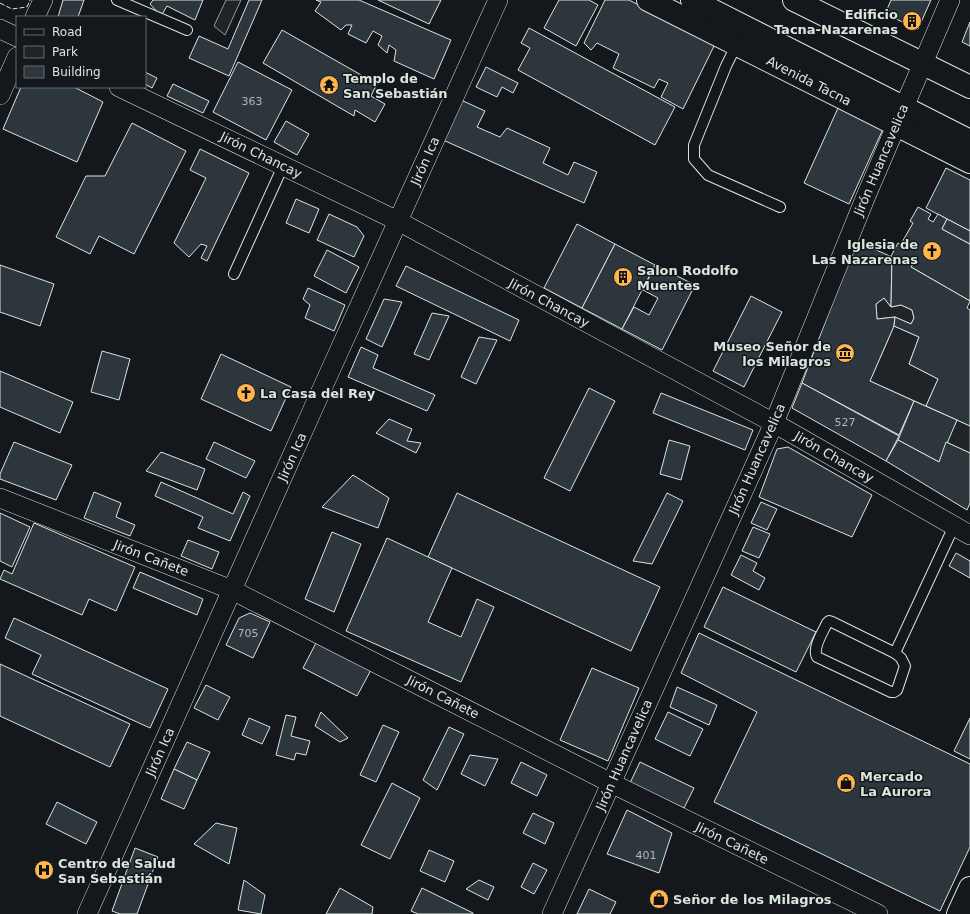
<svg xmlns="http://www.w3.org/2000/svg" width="970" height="914" viewBox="0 0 970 914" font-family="'DejaVu Sans',sans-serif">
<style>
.green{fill:#202428;stroke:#939e99}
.building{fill:#2c363c;stroke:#d8e6dc}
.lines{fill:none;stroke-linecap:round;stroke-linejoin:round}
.lane-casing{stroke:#d8e6dc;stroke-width:12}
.street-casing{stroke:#d8e6dc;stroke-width:20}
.secondary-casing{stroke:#d8e6dc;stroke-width:24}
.primary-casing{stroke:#d8e6dc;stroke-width:24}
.lane{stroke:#14181c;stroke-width:10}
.street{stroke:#14181c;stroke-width:19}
.secondary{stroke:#14181c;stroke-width:22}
.primary{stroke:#14181c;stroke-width:22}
.fence{stroke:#d8e6dc;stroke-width:1;stroke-dasharray:5 2;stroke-linecap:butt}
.labels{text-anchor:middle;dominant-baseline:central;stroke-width:3;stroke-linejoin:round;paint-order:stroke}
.number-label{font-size:11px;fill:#adbab4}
.poi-label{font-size:13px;font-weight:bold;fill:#d8e6dc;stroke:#14181c;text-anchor:start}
.street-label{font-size:13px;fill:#d8e6dc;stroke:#14181c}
</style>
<rect width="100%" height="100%" fill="#14181c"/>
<g class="green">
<path d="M226 0H241L225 35 214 26Z"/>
<path d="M884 298 891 307 901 305 912 310 914 318 911 324 895 317 877 319 876 304Z"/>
<path d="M894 326 919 337 909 364 938 379 926 406 870 381Z"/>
<path d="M957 420 970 426V453L946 442Z"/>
</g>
<g class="building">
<path d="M63 0H84L78 17H58Z"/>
<path d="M153 0H203L195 20 167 6 161 16 150 4Z"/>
<path d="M249 0H262L229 76 189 58 199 36 228 49Z"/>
<path d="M316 0H359L451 40 434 79 394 61 396 50 389 45 387 53 378 45 382 36 373 31 366 43 348 34 352 25H346L341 30 315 11 321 2Z"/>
<path d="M378 0H441L429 24Z"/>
<path d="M559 0H589L598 5 576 46 544 28Z"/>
<path d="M605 0H629L715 44 683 109 661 97 668 83 659 79 654 88 613 68 619 54 597 43 591 50 584 43Z"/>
<path d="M891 0H931L918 29 885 14Z"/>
<path d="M970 22V46L962 42Z"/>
<path d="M529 28 675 107 655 145 518 70 530 48 521 43Z"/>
<path d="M282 30 377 84 371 96 385 104 375 122 355 110 354 116 263 63Z"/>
<path d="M238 62 292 90 266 140 213 112Z"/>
<path d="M486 67 518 83 513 93 502 87 497 97 476 87Z"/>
<path d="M145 72 157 78 152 88 145 84Z"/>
<path d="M173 84 209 101 203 113 167 96Z"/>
<path d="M21 87H74L103 102 77 162 3 129Z"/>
<path d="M461 100 485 111 477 127 500 137 507 128 550 148 543 163 568 175 574 162 597 172 584 203 443 140Z"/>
<path d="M838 108 883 129 849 204 804 183Z"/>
<path d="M286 121 309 134 297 155 274 142Z"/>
<path d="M132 123 186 151 134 254 99 236 90 254 56 237 86 176H105Z"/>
<path d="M200 149 249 173 207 261 201 258 207 246 201 244 189 257 174 243 206 178 190 170Z"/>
<path d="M946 168 970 180V231L926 208Z"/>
<path d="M296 199 319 209 309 233 286 223Z"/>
<path d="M918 207 931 214 928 219 933 222 938 214 947 219 942 229 970 244V301L911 267 913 264 907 260 904 264 891 256 898 243 903 246 901 244 913 223 910 221Z"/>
<path d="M329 214 357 227 364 236 354 257 317 240Z"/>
<path d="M947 219 970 231V244L942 229Z"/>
<path d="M577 224 615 244 582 308 544 288Z"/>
<path d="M856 241 892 257 891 307 884 298 876 304 877 319 895 317 894 326 870 381 914 401 899 435 802 383Z"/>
<path d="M615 244 655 265 622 329 582 308Z"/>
<path d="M327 250 359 267 346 293 314 276Z"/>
<path d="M892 257 904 264 907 260 913 264 911 267 970 301 967 308 970 310V426L926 406 938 379 909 364 919 337 894 326 895 317 911 324 914 318 912 310 901 305 891 307Z"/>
<path d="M0 265 54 284 40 326 0 312Z"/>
<path d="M655 265 695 285 662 350 622 329 634 307 649 315 658 298 643 290Z"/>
<path d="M406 266 519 320 510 341 396 286Z"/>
<path d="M308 288 345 305 334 331 305 318 310 305 303 299Z"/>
<path d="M751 296 782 312 744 387 713 371Z"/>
<path d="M384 299 402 302 382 347 366 339Z"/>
<path d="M432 313 449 316 429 360 414 354Z"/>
<path d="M479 337 497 340 476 384 461 377Z"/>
<path d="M361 347 378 355 373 368 435 395 427 411 348 377Z"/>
<path d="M102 351 130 359 119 400 91 392Z"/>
<path d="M221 354 291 387 271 431 201 399Z"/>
<path d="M0 371 73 402 60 433 0 407Z"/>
<path d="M802 383 899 436 886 461 792 408Z"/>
<path d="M589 388 615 401 570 491 544 478Z"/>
<path d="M661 393 753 430 745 450 653 413Z"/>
<path d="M914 401 957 420 939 462 898 440Z"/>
<path d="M389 419 412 429 407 441 421 443 416 453 376 433Z"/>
<path d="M669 440 690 446 681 480 660 474Z"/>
<path d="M898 440 939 462 946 442 970 453V503L967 510 886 461Z"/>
<path d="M14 442 72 465 56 500 0 479V474Z"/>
<path d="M214 442 255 461 246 478 206 459Z"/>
<path d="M788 447 872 495 852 537 759 497 777 449Z"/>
<path d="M161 452 205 469 197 490 146 471Z"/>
<path d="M353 475 389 498 378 528 322 507Z"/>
<path d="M161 482 233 514 243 492 250 496 230 541 198 528 203 517 155 496Z"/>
<path d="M94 492 121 503 116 517 135 525 130 536 84 518Z"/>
<path d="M457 493 660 587 631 651 428 557Z"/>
<path d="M667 493 683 501 652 564 633 561Z"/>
<path d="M761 502 777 509 767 530 751 523Z"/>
<path d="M0 513 30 527 12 567 0 561Z"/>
<path d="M34 523 135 567 116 611 89 599 82 615 0 579 4 570 12 574Z"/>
<path d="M753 527 770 534 759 558 742 551Z"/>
<path d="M332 532 361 544 334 612 305 599Z"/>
<path d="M387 538 452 568 428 622 461 637 477 599 494 607 461 682 346 631Z"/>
<path d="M188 540 219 552 212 569 181 556Z"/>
<path d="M956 553 970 561V578L949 566Z"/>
<path d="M741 555 757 563 753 571 765 578 759 590 731 575Z"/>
<path d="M140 572 203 599 197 615 133 588Z"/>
<path d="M723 587 816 632 796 672 704 627Z"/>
<path d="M250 613 270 622 253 658 226 645 239 618Z"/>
<path d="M14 618 168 689 150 728 32 674 41 655 5 638Z"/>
<path d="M699 633 970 764V847L940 911 714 802 757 712 681 673Z"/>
<path d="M317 641 371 670 357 696 303 668Z"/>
<path d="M0 664 130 724 110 767 0 716Z"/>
<path d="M592 668 639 688 608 761 560 740Z"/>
<path d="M206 685 230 697 218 720 194 708Z"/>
<path d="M677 687 717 705 709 725 670 707Z"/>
<path d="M321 712 348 738 340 742 315 726Z"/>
<path d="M668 712 703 729 690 756 655 739Z"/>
<path d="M286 715 296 717 291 736 310 741 306 755 296 753 294 760 276 755Z"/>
<path d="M249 718 270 727 262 744 242 735Z"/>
<path d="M970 718V759L954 751Z"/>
<path d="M383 725 399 732 376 782 360 775Z"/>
<path d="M449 727 464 734 437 790 423 780Z"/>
<path d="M187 742 210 752 197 780 174 769Z"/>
<path d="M470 755 498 759 485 786 461 774Z"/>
<path d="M521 762 547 775 537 796 511 783Z"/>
<path d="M640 762 694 788 684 808 630 783Z"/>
<path d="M174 769 197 780 184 809 161 799Z"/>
<path d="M392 783 420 798 390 859 361 845Z"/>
<path d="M57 802 97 822 86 844 46 824Z"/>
<path d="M627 810 672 833 659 873 607 854Z"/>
<path d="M533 813 554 823 545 844 523 833Z"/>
<path d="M216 823 237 828 229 864 194 844Z"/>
<path d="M135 848 158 857 137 914H120L112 911Z"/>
<path d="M429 850 454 861 445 882 420 871Z"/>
<path d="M533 863 547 870 534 894 521 887Z"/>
<path d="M244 880 265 895 261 914 238 910Z"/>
<path d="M479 880 494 887 488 900 466 889Z"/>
<path d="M340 888 373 907 372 914H326Z"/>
<path d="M422 888 473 913V914H418L411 911Z"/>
<path d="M589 889 616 902 610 914H577Z"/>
</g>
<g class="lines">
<g class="lane-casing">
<g id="lane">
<path d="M117 0 187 30"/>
<path d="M737 44 726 66 694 145V159L708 175 780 207"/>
<path d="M234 274 283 166"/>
<path d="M829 621 832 622 895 653 901 658 905 666 897 690 894 692H891L817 657C812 648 823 632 827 623Z"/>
<path d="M895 653 954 526"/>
</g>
</g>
<g class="street-casing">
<g id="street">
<path d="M35 17 43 0"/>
<path d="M0 29 17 37"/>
<path d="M119 87 398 221 774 423 970 535"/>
<path d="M0 95 17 57"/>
<path d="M0 498 232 590 611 783 878 914"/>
<path d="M87 914 321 391 498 0"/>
<path d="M552 914 774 423 866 196 950 0"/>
</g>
</g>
<g class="secondary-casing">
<path id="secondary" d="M958 914 970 888"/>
</g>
<g class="primary-casing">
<g id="primary">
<path d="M648 0 970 162"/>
<path d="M692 0 970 141"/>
<path d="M794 0 970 87"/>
</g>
</g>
<use href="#lane" class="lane"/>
<use href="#street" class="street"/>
<use href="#secondary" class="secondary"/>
<use href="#primary" class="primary"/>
<path class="fence" d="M0 3 12 9 27 7 30 0"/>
</g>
<defs>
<g id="building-disc" transform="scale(1)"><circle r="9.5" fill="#ffb74d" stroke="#14181c"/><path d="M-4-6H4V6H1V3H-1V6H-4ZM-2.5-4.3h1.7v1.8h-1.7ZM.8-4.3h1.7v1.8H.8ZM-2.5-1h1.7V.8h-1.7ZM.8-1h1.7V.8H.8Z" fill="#111"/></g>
<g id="temple-disc" transform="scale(1)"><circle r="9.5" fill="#ffb74d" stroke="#14181c"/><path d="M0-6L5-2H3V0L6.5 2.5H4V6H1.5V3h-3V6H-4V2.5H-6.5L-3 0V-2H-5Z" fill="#111"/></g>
<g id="church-disc" transform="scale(1)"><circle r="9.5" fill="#ffb74d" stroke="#14181c"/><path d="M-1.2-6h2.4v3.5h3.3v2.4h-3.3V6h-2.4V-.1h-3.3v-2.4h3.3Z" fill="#111"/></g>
<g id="museum-disc" transform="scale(1)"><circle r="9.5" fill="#ffb74d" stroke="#14181c"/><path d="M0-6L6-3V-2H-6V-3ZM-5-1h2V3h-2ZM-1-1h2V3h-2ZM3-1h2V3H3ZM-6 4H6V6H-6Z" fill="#111"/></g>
<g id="shop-disc" transform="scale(1)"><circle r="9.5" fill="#ffb74d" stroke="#14181c"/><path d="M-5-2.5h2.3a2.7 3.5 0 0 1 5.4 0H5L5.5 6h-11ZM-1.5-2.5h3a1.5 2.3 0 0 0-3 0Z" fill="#111"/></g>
<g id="hospital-disc" transform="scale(1)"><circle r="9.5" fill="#ffb74d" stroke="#14181c"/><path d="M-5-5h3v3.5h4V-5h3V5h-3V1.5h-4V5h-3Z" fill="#111"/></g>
</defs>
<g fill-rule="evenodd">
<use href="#building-disc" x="912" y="21"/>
<use href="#temple-disc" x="329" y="85"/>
<use href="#church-disc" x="932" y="251"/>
<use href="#building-disc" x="623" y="277"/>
<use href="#museum-disc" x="845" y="353"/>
<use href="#church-disc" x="246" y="393"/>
<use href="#shop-disc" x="846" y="783"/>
<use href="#hospital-disc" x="44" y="870"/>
<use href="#shop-disc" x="659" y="899"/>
</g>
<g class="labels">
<g class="number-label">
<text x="252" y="101">363</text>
<text x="845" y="422">527</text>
<text x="248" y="633">705</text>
<text x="646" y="855">401</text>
</g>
<g class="poi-label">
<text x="898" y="14" text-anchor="end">Edificio<tspan x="898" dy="15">Tacna-Nazarenas</tspan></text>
<text x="343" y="78">Templo de<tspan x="343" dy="15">San Sebastián</tspan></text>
<text x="918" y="244" text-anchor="end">Iglesia de<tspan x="918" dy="15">Las Nazarenas</tspan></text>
<text x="637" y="270">Salon Rodolfo<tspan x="637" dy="15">Muentes</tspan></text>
<text x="831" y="346" text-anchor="end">Museo Señor de<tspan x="831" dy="15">los Milagros</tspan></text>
<text x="260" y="393">La Casa del Rey</text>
<text x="860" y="776">Mercado<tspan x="860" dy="15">La Aurora</tspan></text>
<text x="58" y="863">Centro de Salud<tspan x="58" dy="15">San Sebastián</tspan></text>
<text x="673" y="899">Señor de los Milagros</text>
</g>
<g class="street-label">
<text transform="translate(809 81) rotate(27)">Avenida Tacna</text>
<text transform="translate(261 155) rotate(26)">Jirón Chancay</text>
<text transform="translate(881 160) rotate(-67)">Jirón Huancavelica</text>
<text transform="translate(425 161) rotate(-66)">Jirón Ica</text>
<text transform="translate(549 303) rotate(28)">Jirón Chancay</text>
<text transform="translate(292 457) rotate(-66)">Jirón Ica</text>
<text transform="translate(834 457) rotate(30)">Jirón Chancay</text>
<text transform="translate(757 459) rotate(-66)">Jirón Huancavelica</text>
<text transform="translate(151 558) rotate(21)">Jirón Cañete</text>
<text transform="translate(443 697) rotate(27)">Jirón Cañete</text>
<text transform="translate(160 752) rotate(-66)">Jirón Ica</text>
<text transform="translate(624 755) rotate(-66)">Jirón Huancavelica</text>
<text transform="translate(732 843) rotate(26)">Jirón Cañete</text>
</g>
</g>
<rect x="16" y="16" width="130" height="72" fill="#14181c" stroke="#626a69"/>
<rect x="24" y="29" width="20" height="6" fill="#14181c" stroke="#626a69"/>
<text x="52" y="36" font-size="12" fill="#d8e6dc">Road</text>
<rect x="24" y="46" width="20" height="12" fill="#202428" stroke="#626a69"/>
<text x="52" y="56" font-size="12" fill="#d8e6dc">Park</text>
<rect x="24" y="66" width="20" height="12" fill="#2c363c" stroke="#626a69"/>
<text x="52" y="76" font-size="12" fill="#d8e6dc">Building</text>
</svg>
